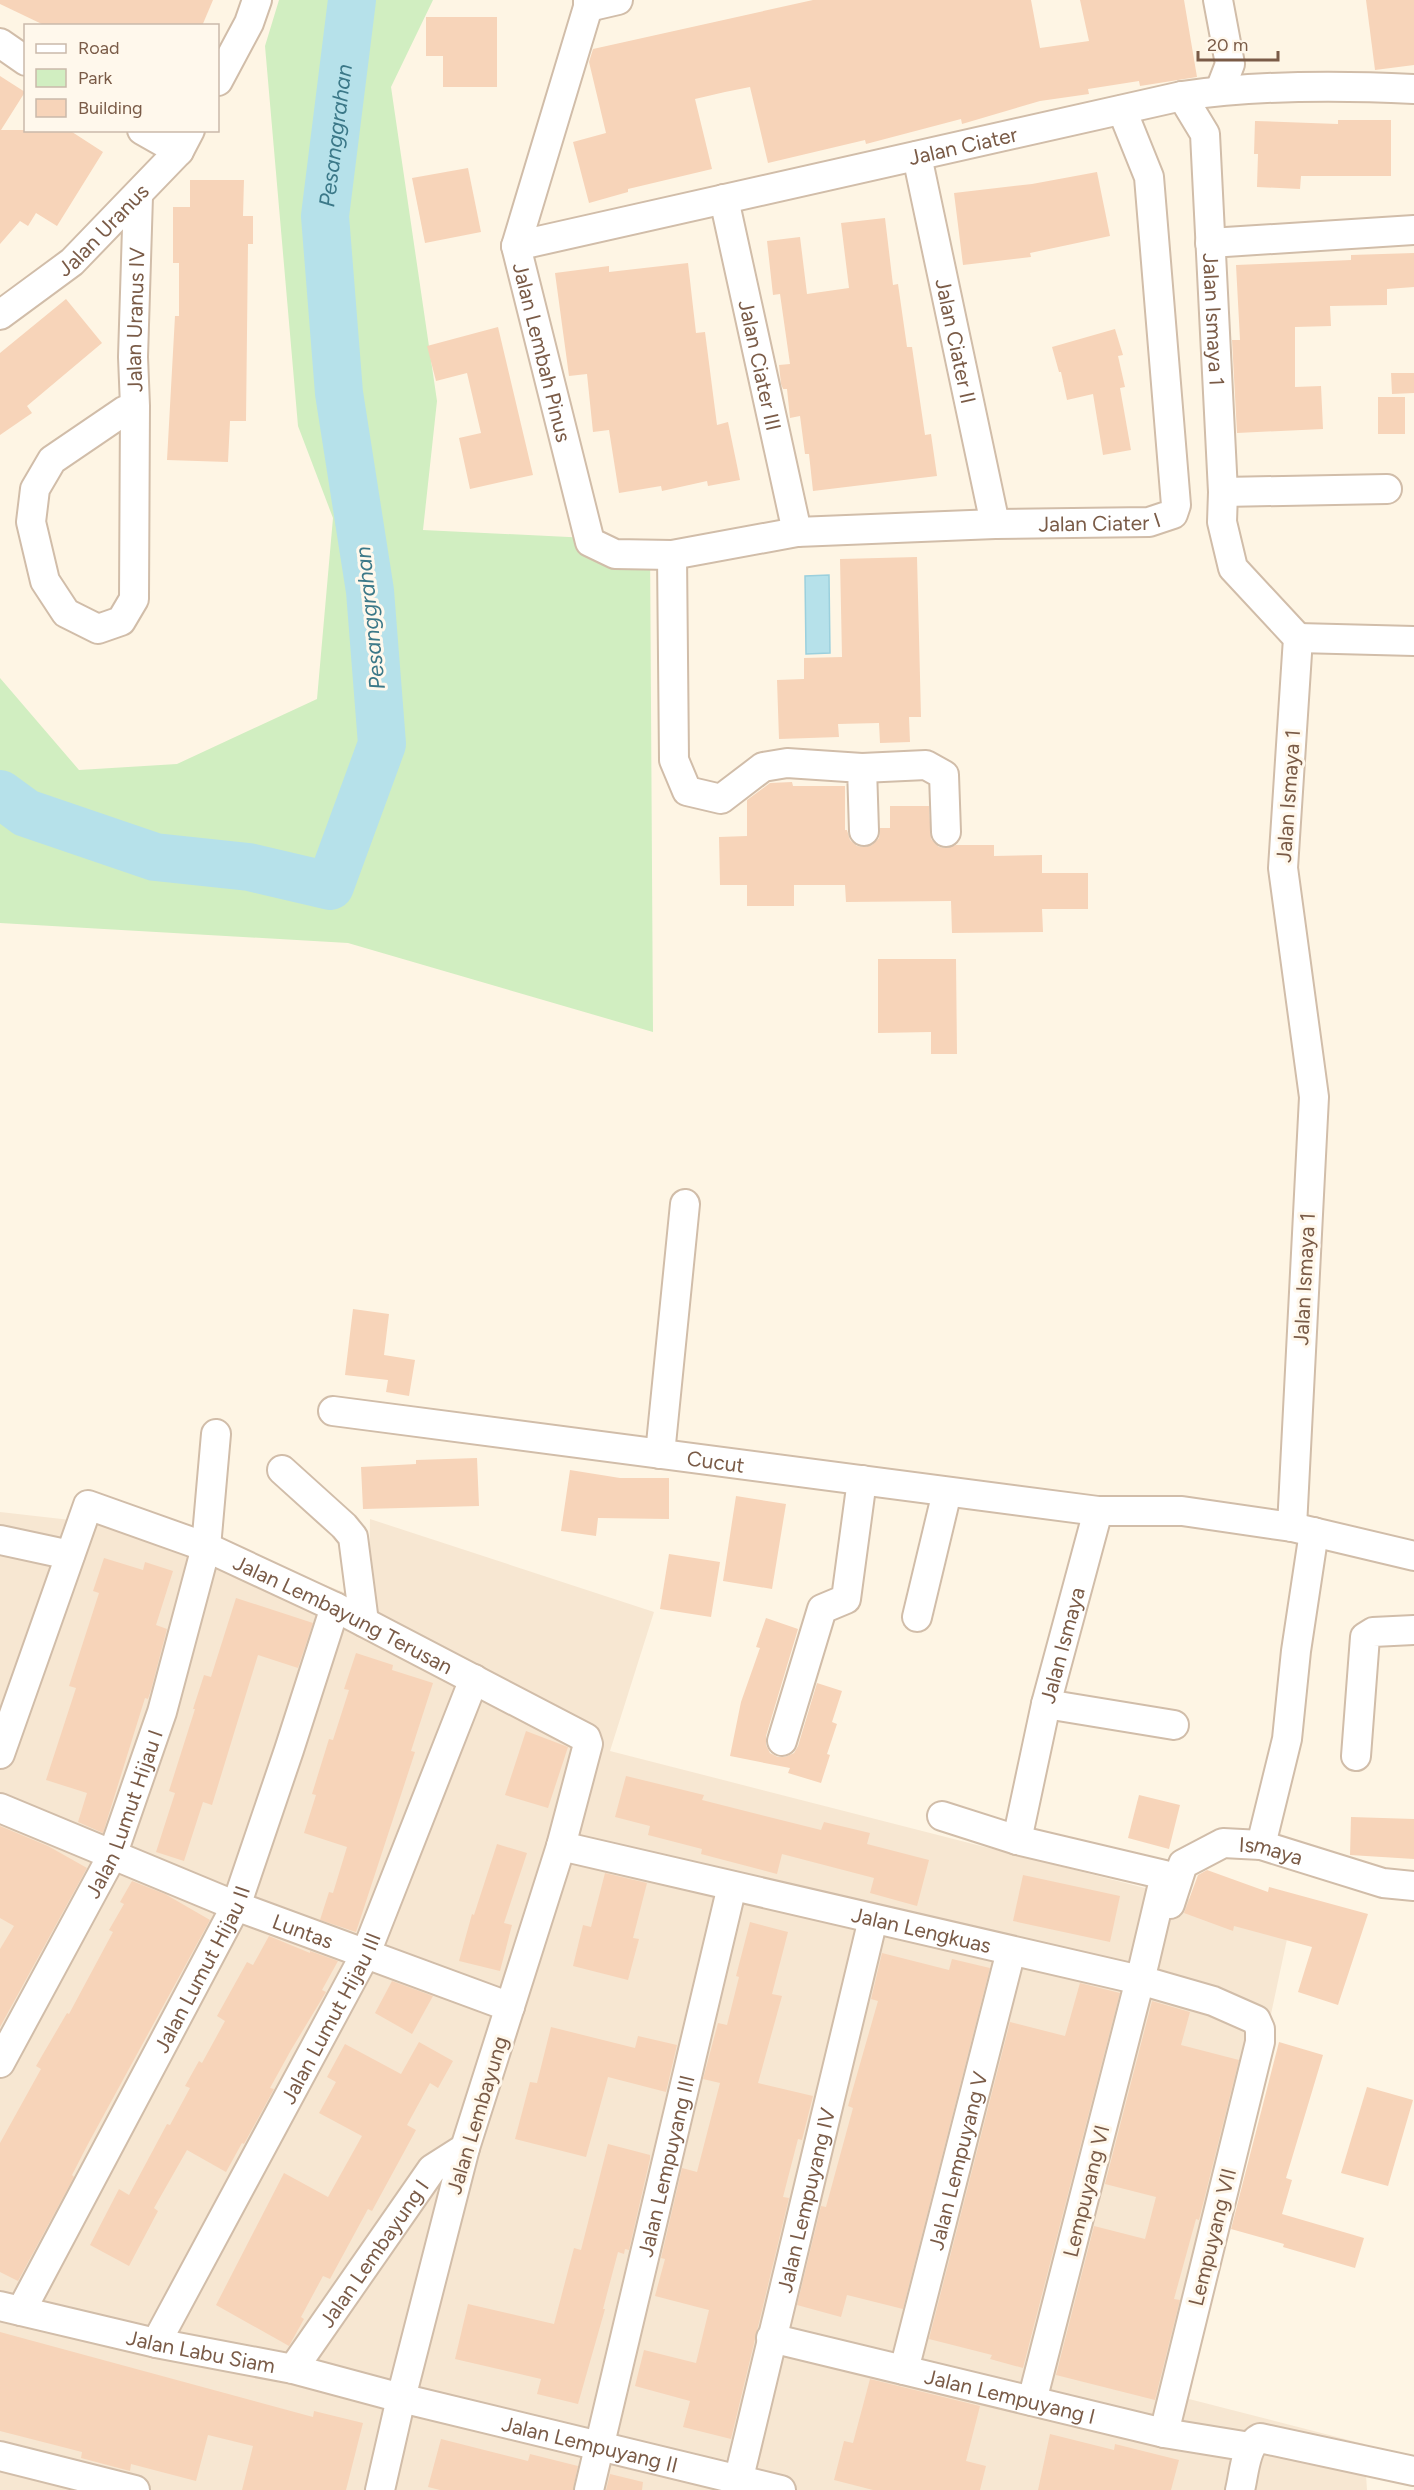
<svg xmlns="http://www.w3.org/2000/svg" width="1414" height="2490" viewBox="0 0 1414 2490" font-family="Figtree,sans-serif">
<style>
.residential{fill:#f7e7d2}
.green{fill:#d1eec1}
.water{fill:#b6e1ea;stroke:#9bd0dd;stroke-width:1.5}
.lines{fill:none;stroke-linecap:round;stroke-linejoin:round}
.river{stroke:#b6e1ea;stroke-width:48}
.building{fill:#f7d4b9}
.street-casing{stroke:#d1bda9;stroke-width:32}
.street{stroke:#fff;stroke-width:28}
.labels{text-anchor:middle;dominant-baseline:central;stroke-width:6;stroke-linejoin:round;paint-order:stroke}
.street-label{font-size:21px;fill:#7a5b47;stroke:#fff8ec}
.water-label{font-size:22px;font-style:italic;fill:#3b7888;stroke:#fff8ec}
</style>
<rect width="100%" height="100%" fill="#fef5e4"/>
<path class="residential" d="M0 1512 194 1534 369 1602 370 1519 654 1612 610 1751 1290 1925 1189 2399 1364 2444 1367 2490H0Z"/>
<path class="green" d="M279 0H433L391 87 437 401 423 530 650 541 653 1032 348 943 0 923V678L79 770 177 764 317 699 333 518 298 426 265 46Z"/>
<path class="water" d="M829 575 830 653 806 654 805 576Z"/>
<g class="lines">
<path class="river" id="s1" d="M0 794 26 813 155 857 249 867 330 886 382 744 370 591 339 393 325 216 352 0"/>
</g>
<g class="building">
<path d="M0 0H213L202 26H46L0 4Z"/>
<path d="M813 0H1031L1040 48 1089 41 1080 0H1184L1197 77 1140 86 1139 81 1088 89 1089 94 1040 101 962 124 961 119 866 144 865 140 768 163 750 87 725 92 695 99 712 169 628 189V192L589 203 573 142 606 133 589 62 593 49Z"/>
<path d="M1366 0H1414V65L1375 70Z"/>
<path d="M426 17H497V87H443V56H426Z"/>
<path d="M0 76 25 92 1 130H69L103 152 57 226 36 213 28 226 20 221 0 244Z"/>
<path d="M1338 120H1391V176H1301L1300 189 1257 187 1258 154H1254L1255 121 1338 124Z"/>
<path d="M468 168 481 232 425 243 412 178Z"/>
<path d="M1097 172 1110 236 1030 253 1031 257 963 265 954 193 1032 184Z"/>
<path d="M190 180H244L243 216H253V244H248L246 421H230L228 462 167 460 175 316H179V263H173V207H190Z"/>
<path d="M885 218 893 285 898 284 907 347H912L925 435 931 434 937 476 813 491 809 454H805L800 416 790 418 787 389H783L781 384 779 365 790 364 780 294 773 295 767 241 800 237 807 294 849 288 841 223Z"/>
<path d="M1414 253V287L1387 289V305L1330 306 1331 326 1295 327V387L1321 386 1323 429 1237 433 1232 340H1240L1236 265 1351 260V255Z"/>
<path d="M688 263 696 333 705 332 717 425 728 422 740 480 708 486 707 481 662 491 661 486 619 493 609 430 593 432 587 374 569 376 555 273 609 266V272Z"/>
<path d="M66 299 102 343 27 406 32 413 0 435V353Z"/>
<path d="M498 327 533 475 470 489 459 438 481 433 467 373 436 381 427 346Z"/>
<path d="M1115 329 1123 355 1118 356 1125 387 1120 388 1131 450 1103 455 1093 394 1067 400 1061 372H1059L1052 347Z"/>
<path d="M1391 373H1414V393L1392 394Z"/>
<rect x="1378" y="397" width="27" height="37"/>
<path d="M917 557 921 717H909L910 742 880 743 879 723 838 724 839 737 779 739 777 680 804 679V658L842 657 840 559Z"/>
<path d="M792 782 793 786H845V830H847L850 840 857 846 864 847 872 845 879 838 880 828H890V806H929L931 839 939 847 947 848 956 845H994V856L1042 855V873H1088V909H1042L1043 932 952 933 951 901 846 902 845 885H794V906H747V885H720L719 837 747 836V800L770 783Z"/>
<path d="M878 959H956L957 1054H931V1032L878 1033Z"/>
<path d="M353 1309 389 1314 384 1355 415 1360 409 1396 386 1392 388 1380 345 1375Z"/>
<path d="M477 1458 479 1506 363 1509 361 1467 416 1464V1460Z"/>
<path d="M570 1470 620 1478H669V1519L598 1518 596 1536 561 1531Z"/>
<path d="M736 1496 786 1504 772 1589 723 1581Z"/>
<path d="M669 1554 720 1562 711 1617 660 1609Z"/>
<path d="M104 1558 143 1570 145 1562 173 1571 156 1625 167 1629 151 1690 148 1699 145 1698 103 1833 78 1822 87 1793 46 1780 76 1688 69 1686 99 1593 93 1591Z"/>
<path d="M236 1598 313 1623 298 1668 258 1655 212 1805 203 1802 184 1861 156 1852 175 1793 169 1791 195 1709H193L204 1675 211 1677Z"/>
<path d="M766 1618 798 1629 766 1736V1745L770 1753 778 1757H785L794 1753 798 1746 817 1683 842 1691 832 1722 837 1724 827 1754 830 1755 821 1783 788 1773 790 1768 730 1756 741 1702 760 1648 756 1647Z"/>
<path d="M356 1653 393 1665 392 1670 433 1683 411 1751 415 1752 356 1932 320 1920 329 1892 333 1893 347 1847 304 1833 316 1795 312 1794 329 1739 333 1740 349 1690 344 1689Z"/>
<path d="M526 1731 568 1747 548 1808 505 1795Z"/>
<path d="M626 1776 704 1795 702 1800 821 1830 824 1822 870 1833 867 1844 929 1860 917 1906 870 1893 874 1878 782 1854 777 1874 701 1854 702 1849 648 1835 650 1826 615 1817Z"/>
<path d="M1139 1795 1180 1805 1169 1849 1128 1838Z"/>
<path d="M1351 1817 1414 1819V1859L1350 1855Z"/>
<path d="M0 1826 48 1846 87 1868 0 2027V1949L14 1926 0 1918Z"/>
<path d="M497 1844 527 1853 504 1923 512 1925 500 1971 459 1961 472 1914 474 1915Z"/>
<path d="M1207 1870 1268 1892 1269 1887 1368 1914 1338 2005 1298 1992 1312 1947 1234 1926 1233 1931 1184 1913 1198 1875Z"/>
<path d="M605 1873 647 1883 633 1938 639 1939 628 1980 573 1966 583 1925 591 1927Z"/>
<path d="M1023 1875 1120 1896 1110 1942 1013 1921Z"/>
<path d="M132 1881 165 1894 210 1920 88 2144 72 2175 74 2177 18 2281 0 2272V2143L41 2069 36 2066 67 2013 69 2014 113 1932 109 1930 124 1904 120 1902Z"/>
<path d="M750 1922 788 1932 772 1994 782 1996 758 2083 813 2096 802 2140 798 2139 783 2197 789 2198 731 2439 683 2427 690 2401 635 2386 644 2350 696 2363 709 2310 655 2296 665 2259 661 2258 682 2168 697 2172 720 2083 703 2079 718 2023 727 2025 739 1977 736 1976Z"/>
<path d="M269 1936 310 1953V1951L338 1961 322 1990 326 1992 291 2050 270 2088 274 2089 244 2144 242 2143 226 2172 187 2150 154 2208 158 2211 129 2266 90 2245 119 2189 129 2195 167 2124 170 2125 190 2088 185 2086 199 2061 202 2063 225 2021 217 2016 247 1962 253 1965Z"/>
<path d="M882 1953 949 1970 952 1959 990 1968 903 2309 847 2295 841 2317 797 2305 821 2206 826 2207 853 2108 848 2106 878 2001 871 1999Z"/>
<path d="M392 1981 433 1996 412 2034 375 2013Z"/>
<path d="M1080 1983 1120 1993 1023 2368 990 2359 992 2355 929 2339 1010 2022 1065 2036Z"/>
<path d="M1152 2001 1190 2012 1181 2045 1239 2060 1199 2220 1196 2219 1174 2299 1180 2300 1155 2400 1056 2375 1094 2226 1145 2239 1156 2197 1105 2184Z"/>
<path d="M551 2027 635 2048 638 2036 677 2045 666 2092 608 2077 586 2157 515 2139 530 2082 537 2083Z"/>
<path d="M419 2042 453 2061 438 2088 430 2083 407 2125 416 2130 372 2211 368 2209 330 2279 323 2276 301 2317 304 2319 289 2346 216 2305 284 2173 328 2197 362 2136 319 2113 336 2082 327 2077 345 2044 401 2074Z"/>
<path d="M1279 2042 1323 2055 1286 2178 1292 2180 1282 2214 1364 2238 1355 2268 1283 2247 1284 2244 1231 2229Z"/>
<path d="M1367 2087 1413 2100 1388 2186 1341 2173Z"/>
<path d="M608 2144 650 2155V2159L629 2250 625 2249 624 2254 618 2252 603 2309H605L578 2404 537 2394 541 2379 455 2359 468 2304 554 2324 574 2248 581 2250Z"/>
<path d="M0 2332 313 2417 314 2411 363 2423 346 2490H242L253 2446 208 2435 196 2481 131 2464 130 2471 81 2458 82 2452 0 2431Z"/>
<path d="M870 2379 980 2406 966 2461 986 2466 980 2490H873L834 2480 844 2441 853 2443Z"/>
<path d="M1050 2434 1114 2450 1115 2444 1179 2460 1171 2490H1038Z"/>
<path d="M441 2439 528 2461 530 2454 578 2466 573 2490H440L428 2487Z"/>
<path d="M610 2474 643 2482 642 2490H606Z"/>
</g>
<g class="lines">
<g class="street-casing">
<g id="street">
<path id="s2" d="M588 0V7L516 246 590 542 615 554 672 555 797 532 995 524 1149 522 1173 514 1176 505 1149 177 1122 110"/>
<path d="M1218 0 1230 64 1220 90"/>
<path d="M588 7 618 0"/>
<path d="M0 43 26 61"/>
<path d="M218 81 249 23 257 0"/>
<path id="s3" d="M1182 96 1205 134 1223 492 1222 522 1233 568 1298 638 1283 868 1314 1097 1292 1527"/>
<path d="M142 130 179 151"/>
<path id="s4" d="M917 156 995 524"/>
<path id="s5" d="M724 199 797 532"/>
<path d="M1210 243 1414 230"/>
<path id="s6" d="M516 246 1182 96C1258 85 1337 85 1414 89"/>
<path id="s7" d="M0 315 72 262 179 151 190 130"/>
<path id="s8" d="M135 406 124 411 52 460 35 489 31 522 45 581 66 613 98 629 121 621 134 599 135 406 133 357 138 196"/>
<path d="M1223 492 1387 489"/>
<path d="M672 555 674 760 687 791 721 799 763 767 787 763 862 768 864 831"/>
<path d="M1298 638 1414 641"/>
<path d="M862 768 926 765 944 775 946 832"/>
<path id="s9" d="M333 1411 1098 1511H1182L1292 1527 1414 1556"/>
<path d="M660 1454 685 1204"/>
<path d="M282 1470 344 1526 353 1537 364 1622"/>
<path d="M0 1540 70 1555"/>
<path d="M917 1617 947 1492"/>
<path d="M1046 1704 1174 1725"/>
<path d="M782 1741 822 1609 846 1599 862 1480"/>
<path id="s10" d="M0 1754 88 1505 206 1547 335 1607 586 1738 588 1744 561 1846 465 2148 401 2398 380 2490"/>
<path d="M1356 1756 1365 1637 1373 1632 1414 1630"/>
<path id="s11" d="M0 1808 236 1906 510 2007"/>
<path d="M942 1816 1017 1840 1165 1875 1144 1964 1032 2401"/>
<path id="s12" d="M1017 1840 1046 1704 1098 1511"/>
<path d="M1261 1845 1287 1739 1296 1651 1314 1532"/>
<path id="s13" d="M561 1846 1140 1980 1213 2001 1256 2020 1260 2029V2042L1164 2433"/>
<path id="s14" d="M1170 1904 1183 1864 1223 1843 1261 1845 1383 1883 1414 1886"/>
<path id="s15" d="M0 2063 112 1856 162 1712 206 1547 216 1434"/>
<path id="s16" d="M0 2306 156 2343 293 2369 401 2398 781 2490"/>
<path id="s17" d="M21 2311 236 1906 289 1750 335 1607"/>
<path id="s18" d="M771 2338 1164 2433 1250 2447"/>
<path id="s19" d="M156 2343 366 1953 474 1679"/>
<path id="s20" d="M293 2369 432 2169 465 2148"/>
<path id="s21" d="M904 2370 1011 1951"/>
<path d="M0 2456 135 2490"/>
<path id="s22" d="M589 2490 732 1886"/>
<path id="s23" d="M736 2490 873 1919"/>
<path d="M1240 2490C1244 2475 1245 2445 1260 2438L1414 2471"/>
</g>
</g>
<use href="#street" class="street"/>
</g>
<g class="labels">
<g class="street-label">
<text stroke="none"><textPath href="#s6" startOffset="458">Jalan Ciater</textPath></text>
<text stroke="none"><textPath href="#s7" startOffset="134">Jalan Uranus</textPath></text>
<text stroke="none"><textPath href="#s8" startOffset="630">Jalan Uranus IV</textPath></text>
<text stroke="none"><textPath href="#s3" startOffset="230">Jalan Ismaya 1</textPath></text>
<text stroke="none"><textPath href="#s4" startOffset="189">Jalan Ciater II</textPath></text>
<text stroke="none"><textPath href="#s2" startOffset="366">Jalan Lembah Pinus</textPath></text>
<text stroke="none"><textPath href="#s5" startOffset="170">Jalan Ciater III</textPath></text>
<text stroke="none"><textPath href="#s2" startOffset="1076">Jalan Ciater I</textPath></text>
<text transform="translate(1288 796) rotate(-86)">Jalan Ismaya 1</text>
<text transform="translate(1304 1279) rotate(-87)">Jalan Ismaya 1</text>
<text stroke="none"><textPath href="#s9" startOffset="386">Cucut</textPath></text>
<text stroke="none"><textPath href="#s10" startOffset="542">Jalan Lembayung Terusan</textPath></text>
<text stroke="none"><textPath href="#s12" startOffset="200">Jalan Ismaya</textPath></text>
<text stroke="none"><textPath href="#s15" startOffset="279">Jalan Lumut Hijau I</textPath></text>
<text stroke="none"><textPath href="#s14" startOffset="136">Ismaya</textPath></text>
<text stroke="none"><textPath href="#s13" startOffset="370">Jalan Lengkuas</textPath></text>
<text stroke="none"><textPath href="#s11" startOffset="327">Luntas</textPath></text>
<text stroke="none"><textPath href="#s17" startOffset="387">Jalan Lumut Hijau II</textPath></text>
<text stroke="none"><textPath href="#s19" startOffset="369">Jalan Lumut Hijau III</textPath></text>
<text transform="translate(477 2115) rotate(-73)">Jalan Lembayung</text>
<text stroke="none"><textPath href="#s21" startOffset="216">Jalan Lempuyang V</textPath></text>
<text stroke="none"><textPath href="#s22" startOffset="333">Jalan Lempuyang III</textPath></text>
<text transform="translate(1086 2191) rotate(-76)">Lempuyang VI</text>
<text stroke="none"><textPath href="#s23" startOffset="298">Jalan Lempuyang IV</textPath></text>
<text transform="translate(1212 2237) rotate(-76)">Lempuyang VII</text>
<text stroke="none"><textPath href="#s20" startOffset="141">Jalan Lembayung I</textPath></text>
<text stroke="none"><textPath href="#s16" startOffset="206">Jalan Labu Siam</textPath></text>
<text stroke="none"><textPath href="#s18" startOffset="246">Jalan Lempuyang I</textPath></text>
<text stroke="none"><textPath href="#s16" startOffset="606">Jalan Lempuyang II</textPath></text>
</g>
<g class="water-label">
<text stroke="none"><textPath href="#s1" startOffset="1110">Pesanggrahan</textPath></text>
<text transform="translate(370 618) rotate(-96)">Pesanggrahan</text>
</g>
</g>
<rect x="24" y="24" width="195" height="108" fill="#fff8ec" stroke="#cab9aa" stroke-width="1.5"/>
<rect x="36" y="44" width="30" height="9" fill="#ffffff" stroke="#cab9aa" stroke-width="1.5"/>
<text x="78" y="54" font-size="18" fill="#7a5b47">Road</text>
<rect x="36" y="69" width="30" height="18" fill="#d1eec1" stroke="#cab9aa" stroke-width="1.5"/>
<text x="78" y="84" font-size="18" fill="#7a5b47">Park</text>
<rect x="36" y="99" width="30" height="18" fill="#f7d4b9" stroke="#cab9aa" stroke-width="1.5"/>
<text x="78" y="114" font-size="18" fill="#7a5b47">Building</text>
<path d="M1198 51v9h80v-9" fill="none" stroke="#7a5b47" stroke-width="3"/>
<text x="1207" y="51" font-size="18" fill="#7a5b47" stroke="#fff8ec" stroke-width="4.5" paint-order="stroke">20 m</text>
</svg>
